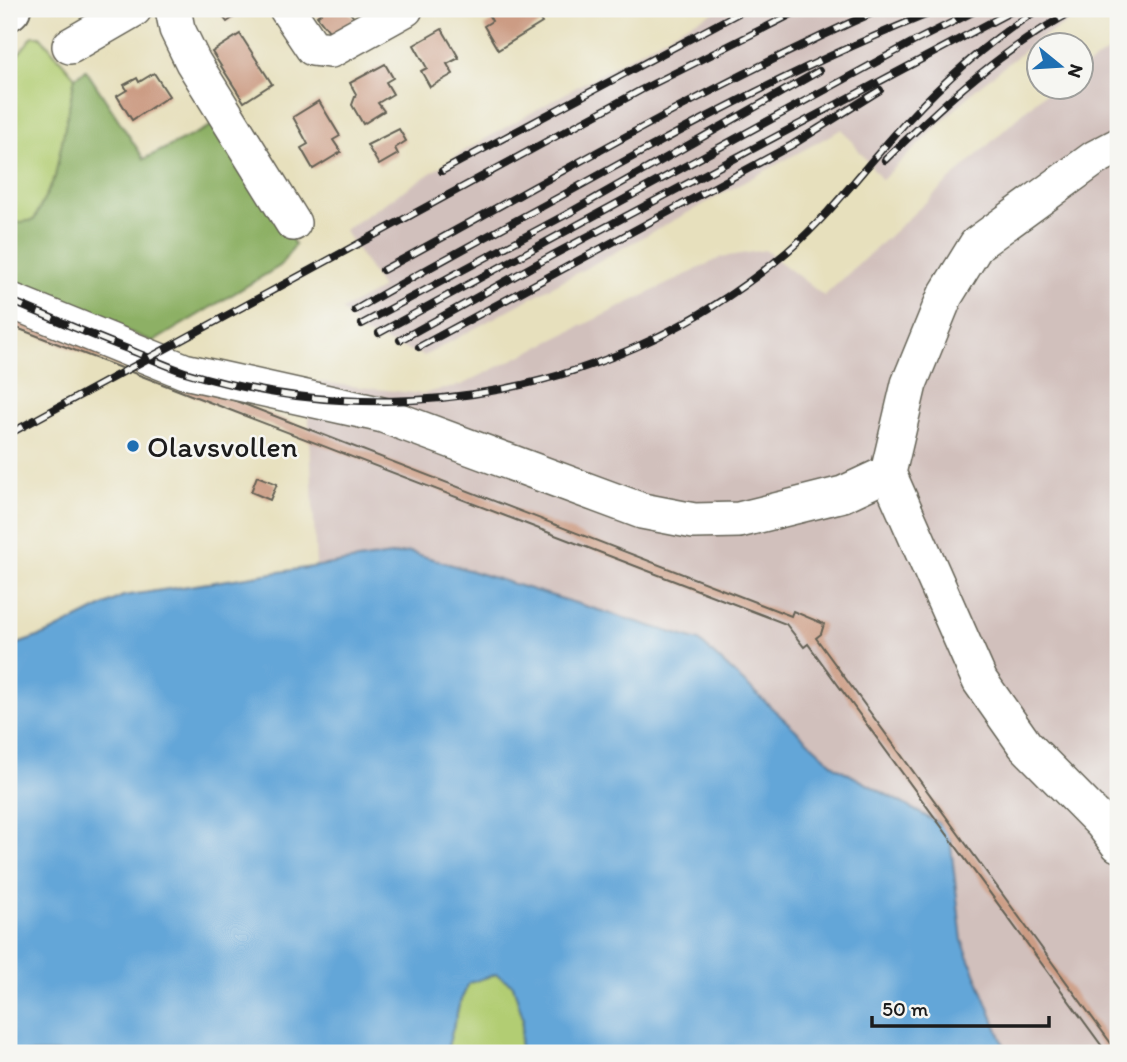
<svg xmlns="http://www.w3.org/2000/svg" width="1127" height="1062" viewBox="0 0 1127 1062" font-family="Itim,sans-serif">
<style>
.industrial{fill:#d1c0bc}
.green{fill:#b2cd73;stroke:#677448;stroke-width:2}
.forest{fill:#8db065;stroke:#546640;stroke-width:2}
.water{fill:#64a6d8;stroke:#40617a;stroke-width:2}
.building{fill:#cc9c84}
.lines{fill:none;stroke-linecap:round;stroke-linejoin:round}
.minor-casing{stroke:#636154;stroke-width:38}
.major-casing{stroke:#636154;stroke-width:42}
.minor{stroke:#fff;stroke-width:35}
.major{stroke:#fff;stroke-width:38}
.rail-casing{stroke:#1c1c1c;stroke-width:8}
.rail{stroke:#f6f6f2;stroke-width:5;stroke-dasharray:16;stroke-linecap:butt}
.poi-dot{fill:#1f6fb2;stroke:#f6f6f2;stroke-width:2.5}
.labels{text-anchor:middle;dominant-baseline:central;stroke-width:5;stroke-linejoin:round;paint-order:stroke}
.poi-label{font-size:30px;fill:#1c1c1c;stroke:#f6f6f2;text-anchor:start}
</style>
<rect width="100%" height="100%" fill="#f6f6f2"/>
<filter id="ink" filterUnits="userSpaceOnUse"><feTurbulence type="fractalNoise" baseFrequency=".0143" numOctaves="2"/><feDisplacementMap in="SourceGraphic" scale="14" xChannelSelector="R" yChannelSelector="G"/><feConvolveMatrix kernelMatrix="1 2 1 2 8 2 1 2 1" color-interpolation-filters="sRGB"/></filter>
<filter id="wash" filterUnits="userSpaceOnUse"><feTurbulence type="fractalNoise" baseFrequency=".00686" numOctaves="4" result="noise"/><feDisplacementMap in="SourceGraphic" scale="28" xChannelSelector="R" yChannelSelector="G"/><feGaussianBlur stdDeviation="1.57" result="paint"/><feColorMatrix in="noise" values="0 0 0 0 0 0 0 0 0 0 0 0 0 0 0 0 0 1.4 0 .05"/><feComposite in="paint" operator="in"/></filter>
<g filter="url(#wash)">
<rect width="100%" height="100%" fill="#e7e0bd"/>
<g class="industrial">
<path d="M721 9H1091L1039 39 977 88 882 180 842 129 424 356 362 333 342 310 382 288 344 230 464 151 686 25Z"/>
<path d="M1118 45V1053H1007L962 940 949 829 836 767 699 641 410 552 316 566 307 381 421 394 461 385 722 257 765 250 824 296 1040 97 1054 88H1082V69Z"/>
</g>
<g class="green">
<path d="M33 36H40L75 77 55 177 34 220 9 224V66Z"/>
<path d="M496 974 513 985 523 1018 519 1053H437L447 1050 460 1002 469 983Z"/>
</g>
<path class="forest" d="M86 70 144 159 219 122 295 245 280 266 153 342 9 281V224L34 220 55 177 75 77Z"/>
<path class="water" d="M410 552 699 641 836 767 949 829 962 940 1007 1053H519L523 1018 513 985 496 974 469 983 460 1002 447 1050 437 1053H9V647L49 633 123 596Z"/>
<g id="blocks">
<g class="building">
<path d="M217 9H247L248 11 242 15 240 13 227 22Z"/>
<path d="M326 9H347L355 19 333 36 317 16Z"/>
<path d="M485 9H533L542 23 498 50 484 26 492 21Z"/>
<path d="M442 29 459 58 447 64 453 74 430 87 421 71 427 68 414 45Z"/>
<path d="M240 34 272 84 244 102 212 52Z"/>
<path d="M385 64 393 78 386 82 393 94 378 103 384 111 363 124 352 105 356 94 350 83Z"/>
<path d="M154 73 169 96 132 120 117 96 127 90 124 85 137 78 139 82Z"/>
<path d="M319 101 340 136 333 140 341 152 313 169 301 148 308 144 293 117Z"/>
<path d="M399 129 406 141 395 148 398 154 379 165 367 145Z"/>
<path d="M9 313 791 616 793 611 824 624 821 634 816 638 1118 1053H1107L808 644 804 647 786 624 9 325Z"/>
<path d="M257 476 277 484 270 500 251 492Z"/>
</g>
</g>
</g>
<g filter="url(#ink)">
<use href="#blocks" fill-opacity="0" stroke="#636154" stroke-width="2"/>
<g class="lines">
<g class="minor-casing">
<g id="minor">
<path d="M173 9 177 29 193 62 293 223"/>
<path d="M287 9 313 48 331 50 405 9"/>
<path d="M70 46 134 9"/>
<path d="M1118 146 1095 158 977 244 945 296 909 384 888 473 980 681 1025 745 1102 823 1118 844"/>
<path d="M9 300 184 371 383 415 642 511 694 521 739 520 843 494 888 473"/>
</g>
</g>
<g class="major-casing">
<path id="major" d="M9 11 11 9"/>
</g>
<use href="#minor" class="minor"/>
<use href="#major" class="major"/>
<g class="rail-casing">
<g id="rail">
<path d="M885 160C945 102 1003 48 1077 9"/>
<path d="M442 171 746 9"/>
<path d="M383 270C548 181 710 84 881 9"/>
<path d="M9 300C49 317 89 334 130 350 148 357 166 366 185 372 394 436 621 394 788 251 833 212 867 164 908 120 946 79 991 39 1039 9"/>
<path d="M355 310C427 268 501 229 574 189 693 123 814 58 941 9"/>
<path d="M362 324 569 213 819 71"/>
<path d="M379 333 913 42 979 9"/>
<path d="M400 340 551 256 1016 9"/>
<path d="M419 347 792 145 880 90"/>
<path d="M9 434 641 90 802 9"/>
</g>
</g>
<use href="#rail" class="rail"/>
</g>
</g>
<circle class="poi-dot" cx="133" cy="446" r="7"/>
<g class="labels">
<g class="poi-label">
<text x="147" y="446">Olavsvollen</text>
</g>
</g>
<rect width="1127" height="1062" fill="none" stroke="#f6f6f2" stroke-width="35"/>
<g transform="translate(1060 66) rotate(108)"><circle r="33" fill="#f6f6f2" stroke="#9f9f9c" stroke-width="2"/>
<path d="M0-5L12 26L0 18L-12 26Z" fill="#1f6fb2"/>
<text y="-10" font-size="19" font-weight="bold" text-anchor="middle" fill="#1c1c1c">N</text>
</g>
<path d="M872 1016v10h177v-10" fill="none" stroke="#1c1c1c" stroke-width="3.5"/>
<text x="882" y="1016" font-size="21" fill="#1c1c1c" stroke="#f6f6f2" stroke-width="5" paint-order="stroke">50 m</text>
</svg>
